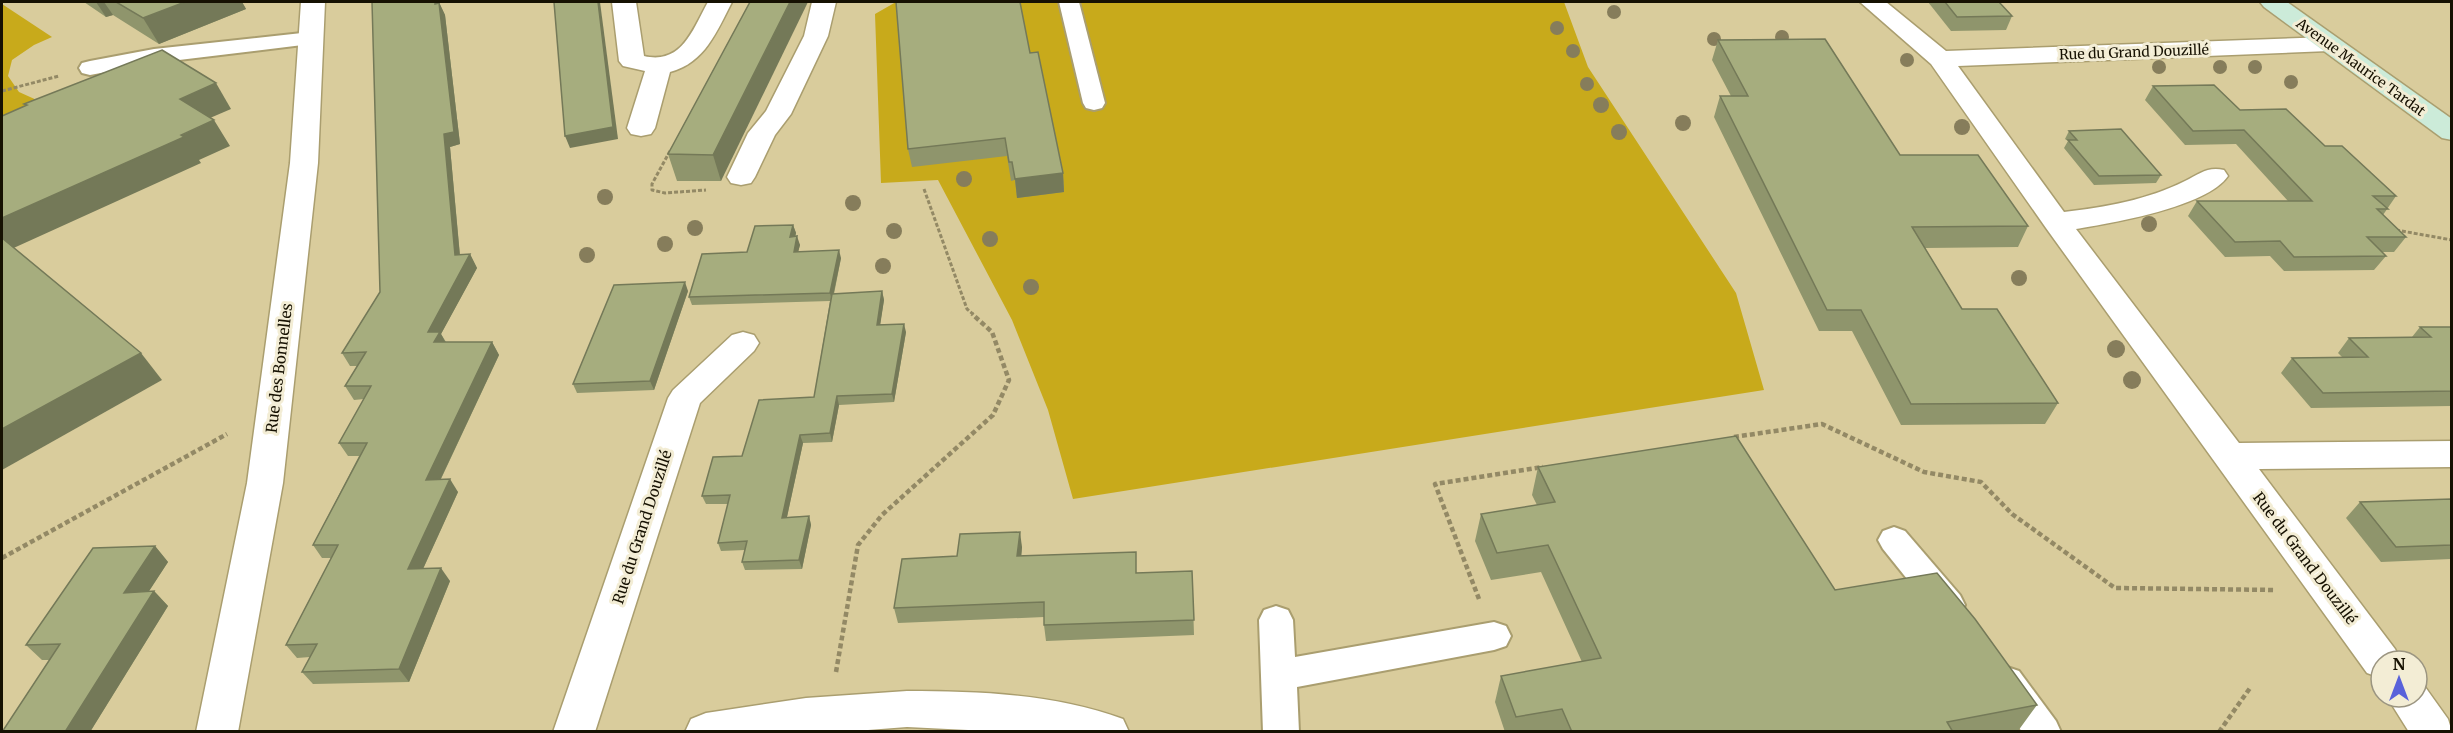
<svg xmlns="http://www.w3.org/2000/svg" width="2453" height="733" viewBox="0 0 2453 733" font-family="Merriweather,serif">
<style>
.green{fill:#c8aa1b}
.lines{fill:none;stroke-linecap:round;stroke-linejoin:round}
.lane-casing{stroke:#aa9e6f;stroke-width:4}
.street-casing{stroke:#aa9e6f;stroke-width:3}
.secondary-casing{stroke:#aa9e6f;stroke-width:3}
.path-far1{stroke:#938965;stroke-width:3;stroke-dasharray:4 2;stroke-linecap:butt}
.path{stroke:#938965;stroke-width:4.5;stroke-dasharray:5 3;stroke-linecap:butt}
.lane{fill:#fff;fill-rule:evenodd}
.street{fill:#fff;fill-rule:evenodd}
.secondary{fill:#ccebd9;fill-rule:evenodd}
.tree{fill:#867d5b}
.wall{fill:#8f956c}
.shaded-wall{fill:#747958}
.building{fill:#a6ad7e;stroke:#747958;stroke-width:1.5}
.labels{text-anchor:middle;dominant-baseline:central;stroke-width:6;stroke-linejoin:round;paint-order:stroke}
.far-street-label{font-size:14px;fill:#161102;stroke:#f3edd5}
.street-label{font-size:15px;fill:#161102;stroke:#f3edd5}
</style>
<rect width="100%" height="100%" fill="#d9cc9c"/>
<g class="green">
<path d="M896 2H1564L1588 67 1736 293 1764 390 1073 499 1048 410 1012 320 938 180 881 183 875 14Z"/>
<path d="M2 4 52 37 34 45 12 60 8 76 19 92 39 101 2 133Z"/>
</g>
<g class="lines">
<g class="lane-casing">
<g id="lane">
<path d="M1059 2H1079L1105 103 1102 108 1094 110 1086 108 1083 103Z"/>
<path d="M311 32 319 33 322 38 319 43 154 63 90 75 82 73 79 68 82 63 90 61 154 49Z"/>
<path d="M1894 527 1905 531 1960 595 1965 605 1960 615 1948 619 1936 615 1883 549 1878 540 1883 531Z"/>
<path d="M1276 606 1288 610 1293 620 1295 657 1494 622 1506 626 1511 636 1506 646 1494 650 1297 687 1299 732H1263L1259 620 1264 610Z"/>
<path d="M2007 667 2019 671 2056 721 2061 732H2022L1989 682 1995 671Z"/>
</g>
</g>
<g class="street-casing">
<g id="street">
<path d="M301 2H325L318 163 283 483 238 732H196L247 483 290 163Z"/>
<path d="M612 2H636L644 56C682 65 693 29 708 2H732C717 31 705 63 670 72L655 128 651 134 641 136 631 134 627 128 645 71 623 66 619 61Z"/>
<path d="M812 2H836L828 36 791 114 775 135 755 177 751 183 741 185 731 183 727 177 748 133 766 111 804 36Z"/>
<path d="M1860 2H1886L1946 51 2329 37 2338 39 2341 44 2338 49 2329 51 1958 66 2064 212C2106 207 2147 200 2185 181 2199 174 2208 166 2224 170L2228 176C2207 207 2113 223 2076 229L2239 443 2452 441V467L2259 469 2395 649 2401 661H2381V678L2367 673 2046 228 1931 64Z"/>
<path d="M743 332 754 335 759 343 754 351 700 403 595 732H553L668 398 673 390 732 335Z"/>
<path d="M2417 682 2423 684 2448 719 2452 732H2409L2387 697H2417Z"/>
<path d="M907 691C979 691 1055 694 1123 719L1129 732H1009L907 727 842 732H685L691 719 706 713 806 698Z"/>
</g>
</g>
<g class="secondary-casing">
<path id="secondary" d="M2260 2H2287L2452 119V140L2442 138 2264 7Z"/>
</g>
<g class="path-far1">
<path d="M2 91 59 76"/>
<path d="M670 151 652 184V190L665 193 706 190"/>
<path d="M924 189 967 309 974 315"/>
<path d="M2396 230 2452 240"/>
</g>
<g class="path">
<path d="M1734 437 1822 424 1924 472 1981 482 2012 514 2115 588 2276 590"/>
<path d="M2 558 227 434"/>
<path d="M1479 599 1435 484 1543 467"/>
<path d="M836 672 858 545 882 515 993 415 1009 380 992 332 972 314"/>
<path d="M2219 732 2250 688"/>
</g>
<use href="#lane" class="lane"/>
<use href="#street" class="street"/>
<use href="#secondary" class="secondary"/>
</g>
<g class="tree">
<circle cx="1614" cy="12" r="7"/>
<circle cx="1557" cy="28" r="7"/>
<circle cx="1782" cy="37" r="7"/>
<circle cx="1714" cy="39" r="7"/>
<circle cx="1573" cy="51" r="7"/>
<circle cx="1907" cy="60" r="7"/>
<circle cx="2159" cy="67" r="7"/>
<circle cx="2220" cy="67" r="7"/>
<circle cx="2255" cy="67" r="7"/>
<circle cx="2291" cy="82" r="7"/>
<circle cx="1587" cy="84" r="7"/>
<circle cx="1601" cy="105" r="8"/>
<circle cx="1683" cy="123" r="8"/>
<circle cx="1962" cy="127" r="8"/>
<circle cx="1619" cy="132" r="8"/>
<circle cx="964" cy="179" r="8"/>
<circle cx="605" cy="197" r="8"/>
<circle cx="853" cy="203" r="8"/>
<circle cx="2149" cy="224" r="8"/>
<circle cx="695" cy="228" r="8"/>
<circle cx="894" cy="231" r="8"/>
<circle cx="990" cy="239" r="8"/>
<circle cx="665" cy="244" r="8"/>
<circle cx="587" cy="255" r="8"/>
<circle cx="883" cy="266" r="8"/>
<circle cx="2019" cy="278" r="8"/>
<circle cx="1031" cy="287" r="8"/>
<circle cx="2116" cy="349" r="9"/>
<circle cx="2132" cy="380" r="9"/>
</g>
<g class="wall">
<path d="M84 2H242L246 9 159 44 113 15 106 17Z"/>
<path d="M750 2 721 181H677L668 154Z"/>
<path d="M1928 2H1999L2012 16 2006 30 1951 31Z"/>
<path d="M439 3 445 15 460 144 450 147 460 255 470 254 477 268 441 334 446 342H492L499 355 441 479 458 492 423 569 450 581 409 682 313 684 302 672 310 657 297 658 286 645 331 558H322L313 545 359 456H348L339 443 364 399 354 400 345 386 357 366H350L342 353 380 292Z"/>
<path d="M1718 40 1900 155 2028 226 2018 247 1925 248 1962 309 2058 403 2045 424 1901 425 1852 331H1819L1714 117 1720 96H1731L1712 60Z"/>
<path d="M1030 53 1063 173 1064 192 1017 198 1015 180 1011 181 1007 156 912 167 908 149Z"/>
<path d="M2153 86 2240 110 2325 146 2396 196 2383 215 2406 237 2394 252H2381L2386 256 2374 270 2284 271 2270 256 2225 257 2188 216 2197 201H2288L2236 144 2185 145 2145 100Z"/>
<path d="M2069 131 2161 175 2156 183 2094 185 2064 148 2068 141 2065 139Z"/>
<path d="M793 225 796 233 795 237 800 245 798 252 841 258 834 294 882 291 884 300 880 324 906 332 894 402 839 405 832 442 803 443 787 517 809 516 811 525 802 569 745 570 742 562 745 550 721 551 718 543 728 504H706L702 496 742 456 814 397 830 301 692 305 689 297 747 252Z"/>
<path d="M688 291 654 390 577 393 573 384Z"/>
<path d="M2420 327H2451V406L2311 408 2281 373 2292 358 2342 357 2338 353 2349 338 2412 337Z"/>
<path d="M1538 467 1835 590 2037 705 2018 731 2013 732H1505L1495 702 1501 676 1582 662 1541 572 1491 580 1475 541 1481 514 1537 505 1532 495Z"/>
<path d="M2451 499V559L2381 562 2346 518 2360 502Z"/>
<path d="M155 546 168 562 149 591H154L168 606 90 732H2L50 660H42L26 645Z"/>
<path d="M1022 547 1021 556 1137 573 1192 571 1194 635 1046 641 1044 625V617L898 623 894 608 957 556Z"/>
</g>
<g class="shaded-wall">
<path d="M96 2H104L113 15 106 17Z"/>
<path d="M185 2H242L246 9 159 44 143 18Z"/>
<path d="M435 2H439L445 15 460 144 450 147 461 268 455 255 444 134Z"/>
<path d="M598 2H600L618 139 570 148 565 136Z"/>
<path d="M790 2H808L721 181 713 155Z"/>
<path d="M216 83 231 109 196 124 180 99Z"/>
<path d="M214 120 230 146 199 160 201 163 7 251 2 244V218Z"/>
<path d="M1063 173 1064 192 1017 198 1015 179Z"/>
<path d="M793 225 796 233 793 245 790 237Z"/>
<path d="M797 236 800 245 796 260 794 252Z"/>
<path d="M839 250 841 258 832 301 830 293Z"/>
<path d="M470 254 477 268 441 334 447 345 442 355 428 332Z"/>
<path d="M685 282 688 291 654 390 650 381Z"/>
<path d="M882 291 884 300 879 333 877 325Z"/>
<path d="M904 324 906 332 894 402 892 394Z"/>
<path d="M492 342 499 355 434 493 426 480Z"/>
<path d="M141 353 162 380 2 470V429Z"/>
<path d="M837 396 839 405 832 442 830 433Z"/>
<path d="M800 435 803 443 785 526 782 518Z"/>
<path d="M450 479 458 492 417 582 408 569Z"/>
<path d="M809 516 811 525 802 569 799 560Z"/>
<path d="M1020 532 1022 547 1020 572 1017 556Z"/>
<path d="M155 546 168 562 138 608 124 593Z"/>
<path d="M441 568 450 581 409 682 399 669Z"/>
<path d="M154 591 168 606 90 732H65Z"/>
</g>
<g class="building">
<path d="M116 2H185L143 18Z"/>
<path d="M372 2H435V4L439 3 454 132 444 134 455 255 470 254 428 332H440L434 342H492L426 480 450 479 408 569 441 568 399 669 302 672 317 644 286 645 338 545H313L367 443H339L371 386H345L366 352 342 353 380 292Z"/>
<path d="M554 2H598L613 127 565 136Z"/>
<path d="M750 2H790L713 155 668 154Z"/>
<path d="M896 2H1020L1030 53 1038 52 1063 173 1015 179 1012 162H1009L1005 138 908 149Z"/>
<path d="M1945 2H1999L2012 16 1957 17Z"/>
<path d="M1825 39 1900 155H1978L2028 226 1912 227 1962 309H1997L2058 403 1911 404 1861 310H1827L1720 96H1748L1718 40Z"/>
<path d="M162 50 216 83 180 99 214 120 181 135 184 137 2 218V116L27 105 24 104Z"/>
<path d="M2214 85 2240 110 2286 109 2325 146H2342L2396 196H2373L2388 209H2377L2406 237H2367L2386 256 2294 257 2280 241 2235 242 2197 201H2312L2244 130 2193 131 2153 86Z"/>
<path d="M2121 129 2161 175 2099 176 2068 140H2077L2069 131Z"/>
<path d="M793 225 790 237 797 236 794 252 839 250 830 293 689 297 702 254 747 252 755 226Z"/>
<path d="M2 238 141 353 2 429Z"/>
<path d="M685 282 650 381 573 384 614 285Z"/>
<path d="M882 291 877 325 904 324 892 394 837 396 830 433 800 435 782 518 809 516 799 560 742 562 747 541 718 543 730 495 702 496 713 457 742 456 759 400 814 397 832 294Z"/>
<path d="M2420 327H2451V391L2323 393 2292 358 2368 357 2349 338 2431 337Z"/>
<path d="M1736 436 1835 590 1937 573 1975 619 2037 705 1947 722 1953 732H1572L1562 709 1516 717 1501 676 1601 658 1548 545 1497 553 1481 514 1555 502 1538 467Z"/>
<path d="M2451 499V545L2396 547 2360 502Z"/>
<path d="M1020 532 1017 556 1136 552V573L1192 571 1194 620 1044 625V602L894 608 902 559 957 556 960 534Z"/>
<path d="M155 546 124 593 154 591 65 732H2L60 644 26 645 93 548Z"/>
</g>
<g class="labels">
<g class="far-street-label">
<text transform="translate(2134 52) rotate(-2)">Rue du Grand Douzillé</text>
<text transform="translate(2361 67) rotate(36)">Avenue Maurice Tardat</text>
</g>
<g class="street-label">
<text transform="translate(279 368) rotate(-83)">Rue des Bonnelles</text>
<text transform="translate(642 527) rotate(-72)">Rue du Grand Douzillé</text>
<text transform="translate(2305 558) rotate(53)">Rue du Grand Douzillé</text>
</g>
</g>
<rect width="2453" height="733" fill="none" stroke="#161102" stroke-width="6"/>
<g transform="translate(2399 679)"><circle r="28" fill="#f3edd5" stroke="#9b9581" stroke-width="1.5"/>
<path d="M0-4.5L10 22L0 15L-10 22Z" fill="#5962da"/>
<text y="-9" font-size="16" font-weight="bold" text-anchor="middle" fill="#161102">N</text>
</g>
</svg>
